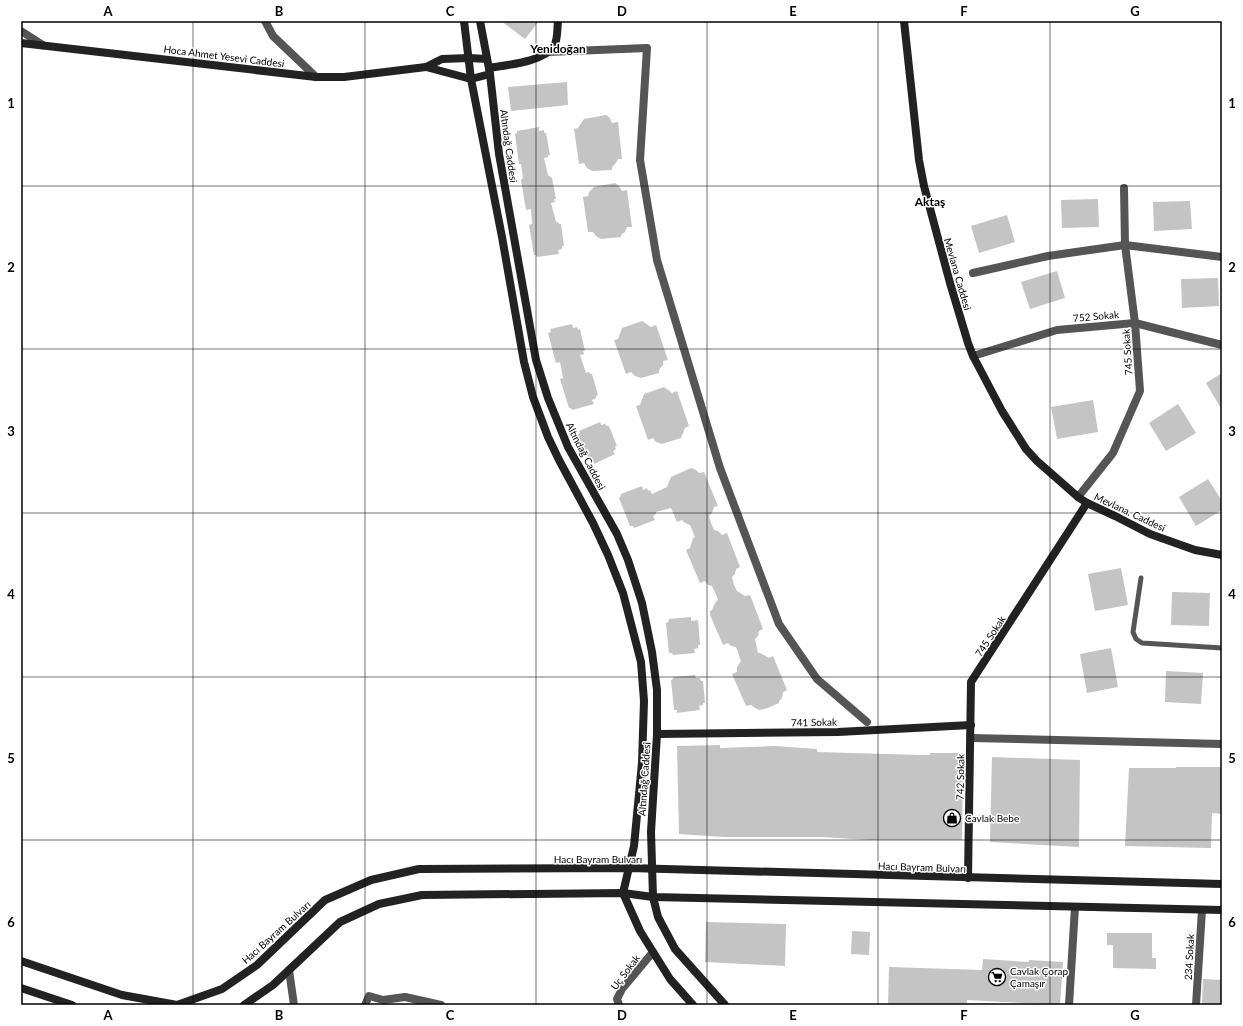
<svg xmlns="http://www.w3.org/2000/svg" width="1243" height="1026" viewBox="0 0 1243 1026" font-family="Lato,sans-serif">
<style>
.building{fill:#c4c4c4}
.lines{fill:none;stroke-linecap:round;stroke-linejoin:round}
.lane{stroke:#555;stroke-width:5}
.street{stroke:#555;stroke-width:8}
.secondary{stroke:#222;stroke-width:8}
.grid{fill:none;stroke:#000;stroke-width:1;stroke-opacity:0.55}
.labels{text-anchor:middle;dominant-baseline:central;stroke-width:3;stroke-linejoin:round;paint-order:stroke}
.street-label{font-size:10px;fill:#000;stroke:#fff}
.poi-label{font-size:10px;fill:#000;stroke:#fff;text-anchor:start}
.quarter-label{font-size:12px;font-weight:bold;fill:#000;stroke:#fff}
.neatline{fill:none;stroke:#000;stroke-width:1.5}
.grid-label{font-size:13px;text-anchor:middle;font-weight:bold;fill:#000}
</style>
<rect width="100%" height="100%" fill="#fff"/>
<g class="building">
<path d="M501 21H539L525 39Z"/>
<path d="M567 82 568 105 511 111 508 87Z"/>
<path d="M606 115 610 118 612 123 618 122 622 159H618L616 163 612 167V170L592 171 587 168 584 163 579 164 574 129 578 128 584 119Z"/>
<path d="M539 127V131L544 130V133H546L550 155H548V157L544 158 548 175 552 178 556 199H554L555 202 551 203 556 222H558L559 224H561L564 246H562V249L558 250 559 254 537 257 536 255H534L529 225 532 224 531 209 526 210 521 180 523 178 521 164H519L515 134 517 133V131Z"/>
<path d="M615 183 619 186 622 191 627 190 632 227H627L625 232 621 235V237L601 239 596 236 593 232H588L583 197 588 196 589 192 594 187Z"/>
<path d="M1098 199 1099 227 1062 228 1061 200Z"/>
<path d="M1190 201 1192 229 1154 231 1153 202Z"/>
<path d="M1007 215 1015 242 979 253 971 226Z"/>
<path d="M1057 271 1065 298 1030 309 1021 282Z"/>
<path d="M1218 278 1219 306 1182 308 1181 279Z"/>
<path d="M642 321 651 327 656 325 668 360 663 361V365L659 370V373L641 378 635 376 631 372 626 374 614 340 618 339 622 328Z"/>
<path d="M572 324 573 328 577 327 578 330 580 329 585 351H583L584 354 580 355 586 373 589 372 590 374H592L598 395 596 396V398L592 400 594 404 572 410 571 408H569L560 379 563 378 560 362 556 363 548 333 551 332 550 329Z"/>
<path d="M1222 373V410L1206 383Z"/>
<path d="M664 387 672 393 677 391 689 426 685 428 681 438 662 444 656 442 653 438 648 440 636 406 640 405 644 394Z"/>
<path d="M1093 400 1098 432 1057 439 1051 407Z"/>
<path d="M1178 404 1196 433 1166 451 1149 423Z"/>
<path d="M600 422 601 425 605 424 607 426H609L617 446H615L616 449 613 451 615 454 594 464 593 462 591 463 578 435 580 433 579 431Z"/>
<path d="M691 468 696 470 699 473 704 472 718 506 714 507 712 513 709 516 711 523 714 530 718 531 722 535 727 533 740 567 736 569 735 574 732 577 734 585 737 591 745 596 750 595 763 629 759 631 758 636 755 639 758 653H760L769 658 773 656 787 690 783 692 782 698 779 701V703L768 708 760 710 755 708 751 705 746 706 732 674 737 672V667L741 661 736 647 731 646 728 643 723 645 710 615V611L712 610 714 605 718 599 712 586 708 585 705 581 700 583 686 550 690 548 693 538 695 537 690 525 685 523 682 520 677 522 671 508 656 512V514L653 516 655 520 634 528 633 526H630L619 498 621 496V494L642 486 643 490 647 488 648 491 650 490 652 494 667 487 671 477Z"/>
<path d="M1208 479 1222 501V510L1196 526 1179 497Z"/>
<path d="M1121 568 1128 605 1095 611 1088 574Z"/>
<path d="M1172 592 1210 593 1209 626 1171 625Z"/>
<path d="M691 617V621L698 620 700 645H698V648L694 649 695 653 673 655 672 653H669L666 623 668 622 669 619Z"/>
<path d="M1111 648 1118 687 1087 693 1080 654Z"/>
<path d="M1166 671 1203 673 1201 704 1165 702Z"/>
<path d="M695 675 696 678H700L701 681H703L705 703H703V705L699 706 700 710 677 713V710H674L671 680 673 679V677Z"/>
<path d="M720 745V748L775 746 817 749V752L920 755H930V753H963L962 840H869L822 837H723L679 834 677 746Z"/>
<path d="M992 757 1080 760 1079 847 990 842Z"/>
<path d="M1176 767H1222V814L1212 813 1211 848 1125 846 1129 768H1176Z"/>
<path d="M706 922 786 924 785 966 705 962Z"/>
<path d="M852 931 870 932 869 955 851 954Z"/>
<path d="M1107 933H1152V958H1156V969L1113 968V945H1107Z"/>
<path d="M983 959 1029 962V960L1063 962 1060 1005 967 1000V1005H888L889 967 982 970Z"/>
<path d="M1203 979 1222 980V1005H1202Z"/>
</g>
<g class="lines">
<path class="lane" d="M1141 578 1133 632 1136 639 1142 643 1222 648"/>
<g class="street">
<path d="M265 21 273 36 316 77"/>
<path d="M21 31 43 45"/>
<path d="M548 52 647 48 640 160 657 260 720 468 779 624 817 679 867 722"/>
<path d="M973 273 1048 256 1125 245 1222 257"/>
<path d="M973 356 1057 330 1135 323 1222 345"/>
<path d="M1078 497 1113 453 1140 391 1135 323 1125 245 1124 188"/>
<path d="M971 738 1222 744"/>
<path d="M289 970 294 1005"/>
<path d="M365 1005 369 996 383 1000 405 997 441 1005"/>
<path d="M619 1005 617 999 622 989 653 952"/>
<path d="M1069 1005 1075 907"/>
<path d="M1196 1005 1202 910"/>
</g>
<g class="secondary">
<path d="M464 21 471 79 502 237 524 362 533 397 548 437 559 460 593 523 608 555 623 593 641 662 644 701 642 763 634 846 623 893"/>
<path d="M480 21 490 74 499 154 536 360 548 398 568 447 617 534 628 560 642 603 652 652 657 690V734L651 832 653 897 658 917 675 949 725 1005"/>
<path d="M904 21 919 160 924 186 950 283 968 343 973 356 1002 411 1026 449 1037 461 1078 497 1087 503 1115 516 1150 534 1195 550 1222 555"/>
<path d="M21 43 316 77H344L426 67 442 59 469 58 487 59"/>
<path d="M426 67 471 79 490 74"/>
<path d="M489 68C506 65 544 62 554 46 558 40 557 29 558 21"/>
<path d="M657 734 838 732 971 725"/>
<path d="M968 878 971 682 1087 503"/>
<path d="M623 893 640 931 670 979 693 1005"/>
<path d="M21 961 122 995 177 1005 222 989 257 965 325 900 371 880 419 869 629 868 1222 884"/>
<path d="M21 988 72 1005"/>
<path d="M244 1005 273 985 340 922 379 904 422 895 623 893 653 897 1222 910"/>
</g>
</g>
<path class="grid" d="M193 21V1005M365 21V1005M536 21V1005M707 21V1005M878 21V1005M1050 21V1005M21 186H1222M21 349H1222M21 513H1222M21 677H1222M21 840H1222"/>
<defs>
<g id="shop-ring" transform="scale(0.9)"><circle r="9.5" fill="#fff" stroke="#000" stroke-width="1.5"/><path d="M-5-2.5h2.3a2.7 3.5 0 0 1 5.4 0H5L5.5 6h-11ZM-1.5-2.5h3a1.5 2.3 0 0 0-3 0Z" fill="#000"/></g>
<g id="supermarket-ring" transform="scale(0.9)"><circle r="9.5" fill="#fff" stroke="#000" stroke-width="1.5"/><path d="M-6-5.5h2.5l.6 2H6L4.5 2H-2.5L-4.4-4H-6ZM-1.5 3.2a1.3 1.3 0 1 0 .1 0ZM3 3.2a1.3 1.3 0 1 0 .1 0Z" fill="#000"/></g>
</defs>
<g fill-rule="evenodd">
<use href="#shop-ring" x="952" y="818"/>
<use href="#supermarket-ring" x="997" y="977"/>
</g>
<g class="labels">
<g class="street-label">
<text transform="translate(224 56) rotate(7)">Hoca Ahmet Yesevi Caddesi</text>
<text transform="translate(509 146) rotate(82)">Altındağ Caddesi</text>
<text transform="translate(958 274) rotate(74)">Mevlana Caddesi</text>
<text transform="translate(1096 316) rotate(-5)">752 Sokak</text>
<text transform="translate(1127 352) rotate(-94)">745 Sokak</text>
<text transform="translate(586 456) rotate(63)">Altındağ Caddesi</text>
<text transform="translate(1130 512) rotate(25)">Mevlana. Caddesi</text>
<text transform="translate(990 636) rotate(-57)">745 Sokak</text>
<text transform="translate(814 722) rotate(-1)">741 Sokak</text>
<text transform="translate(960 777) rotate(-89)">742 Sokak</text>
<text transform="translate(644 779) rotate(-86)">Altındağ Caddesi</text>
<text x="598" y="859">Hacı Bayram Bulvarı</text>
<text transform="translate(922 867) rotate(2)">Hacı Bayram Bulvarı</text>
<text transform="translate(276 932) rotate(-42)">Hacı Bayram Bulvarı</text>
<text transform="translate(1189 957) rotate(-87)">234 Sokak</text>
<text transform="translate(625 972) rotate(-53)">Uç Sokak</text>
</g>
<g class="poi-label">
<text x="965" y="818">Cavlak Bebe</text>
<text x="1010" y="971">Cavlak Çorap<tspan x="1010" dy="12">Çamaşır</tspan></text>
</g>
<g class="quarter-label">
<text x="558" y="48">Yenidoğan</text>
<text x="930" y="201">Aktaş</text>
</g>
</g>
<rect width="1243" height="1026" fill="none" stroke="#ffffff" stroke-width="44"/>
<rect x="22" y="22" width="1199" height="982" class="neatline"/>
<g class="grid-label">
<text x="108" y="16">A</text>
<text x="279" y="16">B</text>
<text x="450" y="16">C</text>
<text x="622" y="16">D</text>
<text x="793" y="16">E</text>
<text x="964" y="16">F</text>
<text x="1135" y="16">G</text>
<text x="11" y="108">1</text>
<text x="1232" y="108">1</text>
<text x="11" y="272">2</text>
<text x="1232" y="272">2</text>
<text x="11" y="436">3</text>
<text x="1232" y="436">3</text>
<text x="11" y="599">4</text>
<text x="1232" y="599">4</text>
<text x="11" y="763">5</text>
<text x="1232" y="763">5</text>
<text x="11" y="927">6</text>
<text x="1232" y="927">6</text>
<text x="108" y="1020">A</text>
<text x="279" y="1020">B</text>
<text x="450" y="1020">C</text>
<text x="622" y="1020">D</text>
<text x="793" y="1020">E</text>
<text x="964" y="1020">F</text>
<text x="1135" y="1020">G</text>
</g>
</svg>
